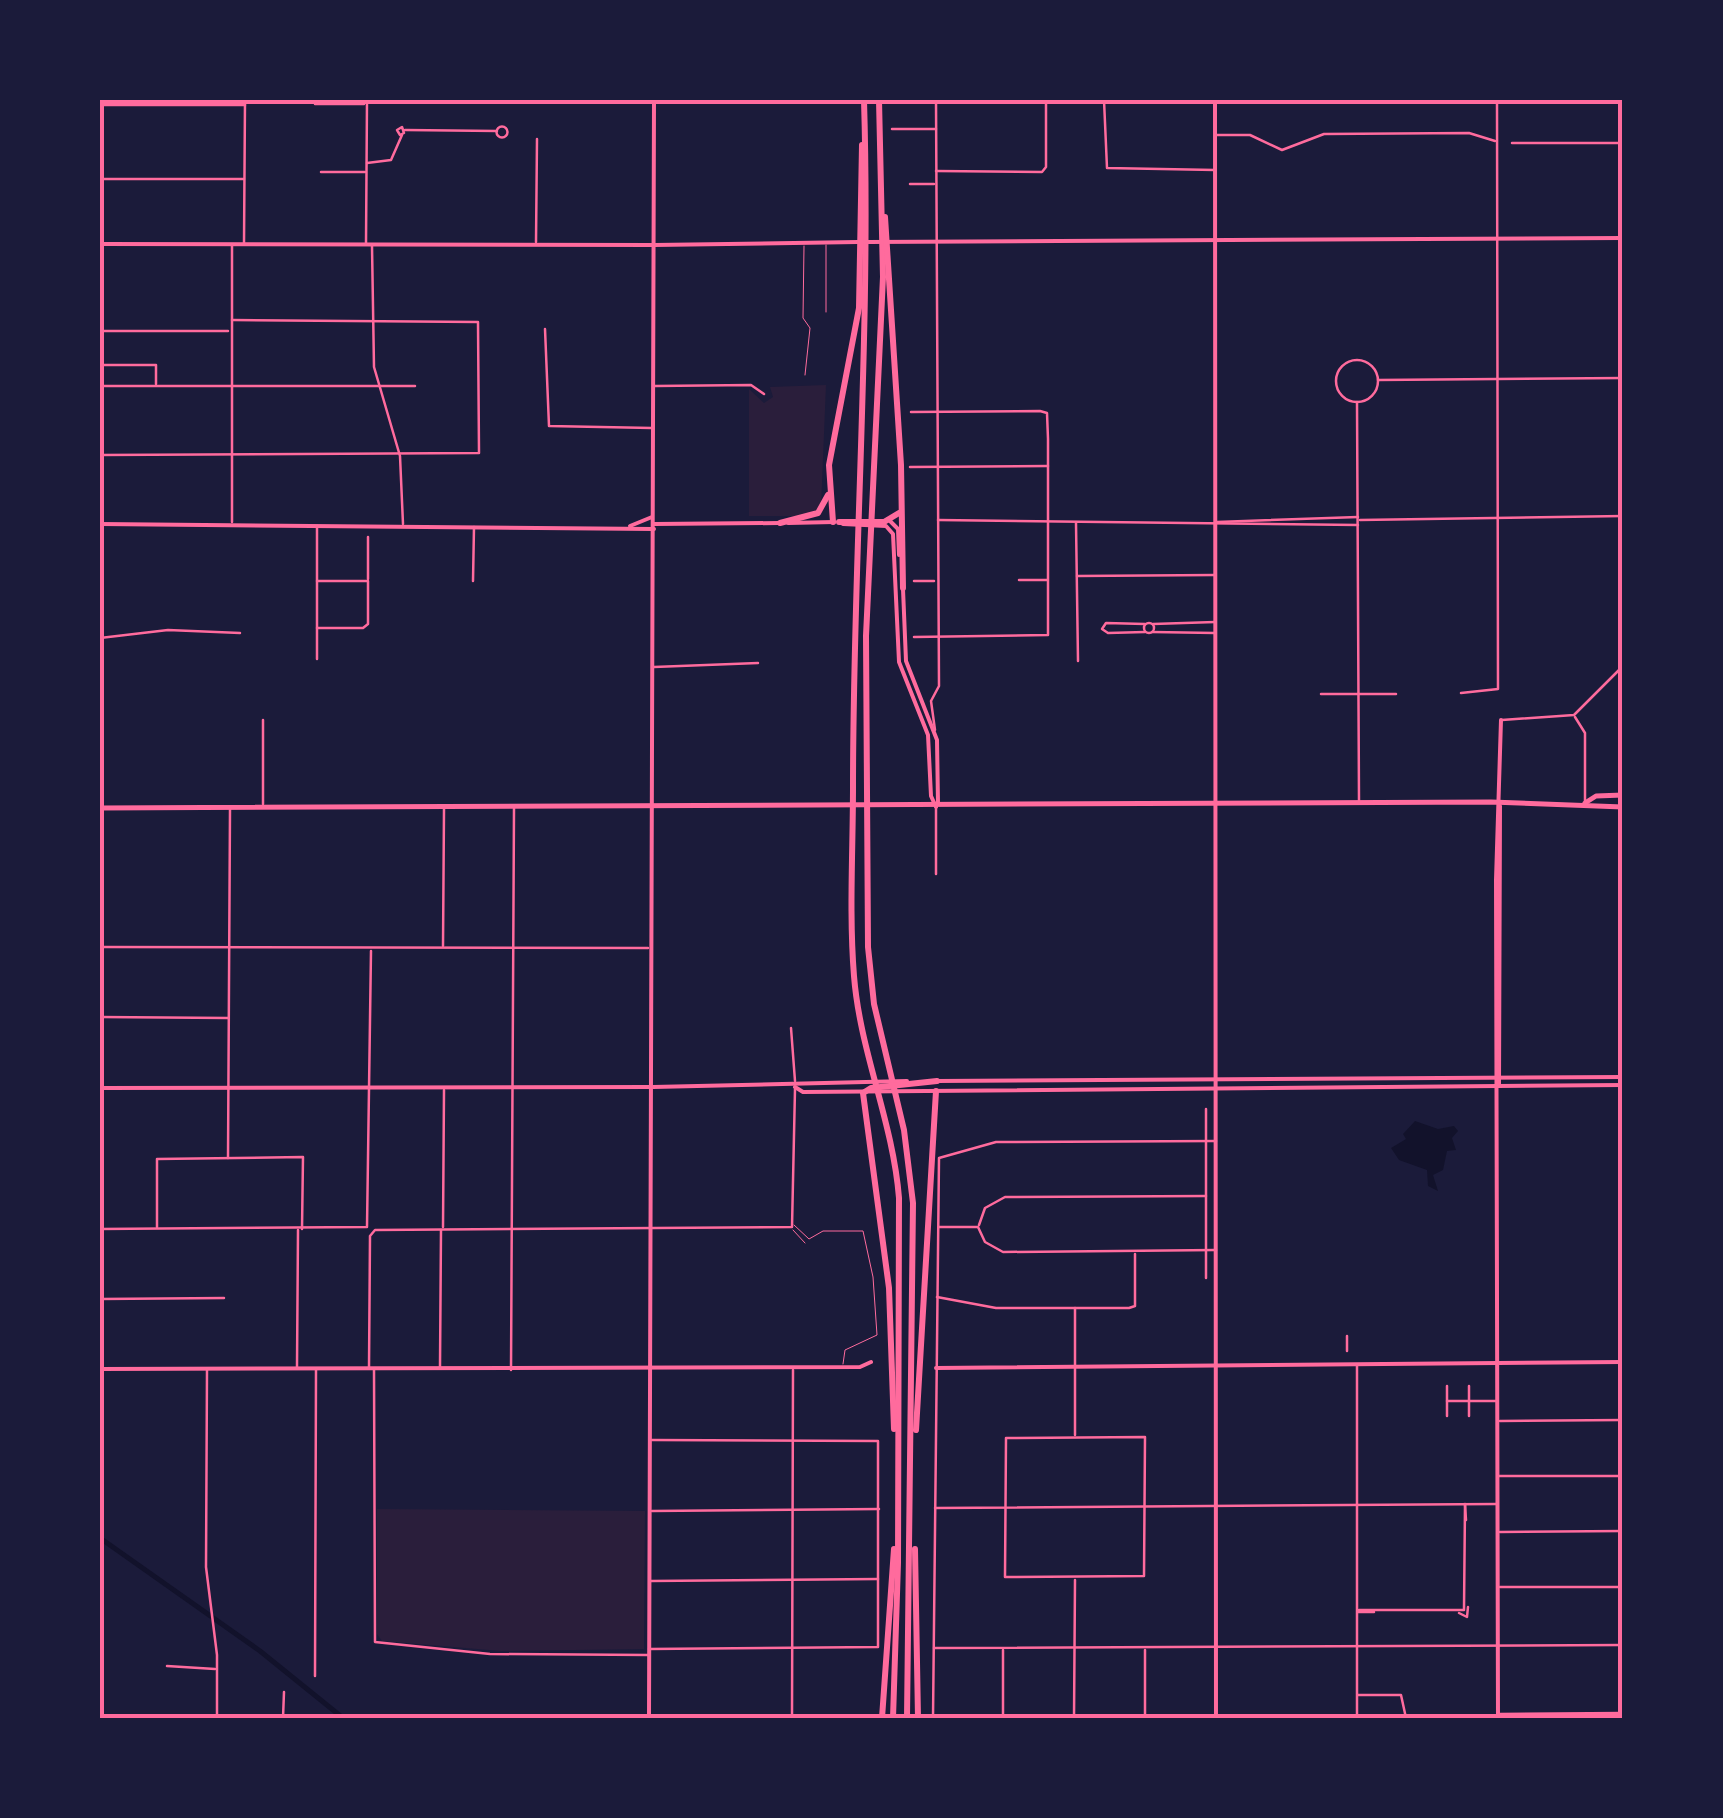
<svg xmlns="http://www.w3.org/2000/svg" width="1723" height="1818" viewBox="0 0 1723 1818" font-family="Bitter,serif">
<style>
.green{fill:#2a1e3b}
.water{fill:#12122b}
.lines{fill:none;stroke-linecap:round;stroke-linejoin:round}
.canal{stroke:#12122b;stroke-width:5}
.service{stroke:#ff6b9d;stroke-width:1}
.minor{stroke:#ff6b9d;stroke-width:2.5}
.tertiary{stroke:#ff6b9d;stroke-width:4}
.secondary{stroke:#ff6b9d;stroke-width:4}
.primary{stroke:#ff6b9d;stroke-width:5}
.motorway{stroke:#ff6b9d;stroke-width:6}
.neatline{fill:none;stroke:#ff6b9d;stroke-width:4}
</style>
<rect width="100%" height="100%" fill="#1b1b3a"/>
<g class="green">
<path d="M826 385 821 507 804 516H749V389L764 403 773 397 770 387Z"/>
<path d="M377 1509 645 1511 644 1649 501 1651 382 1641 377 1634Z"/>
</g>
<path class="water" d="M1415 1121 1438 1129 1454 1126 1458 1131 1452 1138 1456 1150 1447 1151 1443 1170 1433 1175 1438 1191 1428 1186 1427 1170 1399 1160 1391 1148 1406 1139 1403 1134Z"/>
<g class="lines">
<path class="canal" d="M100 1538 260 1651 343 1718"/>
<g class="service">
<path d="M826 245V312"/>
<path d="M804 246 803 318 810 328 805 375"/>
<path d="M794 1225 809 1239 823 1231H863L873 1277 877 1335 845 1350 843 1364"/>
<path d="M793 1230 805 1243"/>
</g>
<g class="minor">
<path d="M1104 100 1107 168 1215 170"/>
<path d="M937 101 987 100"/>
<path d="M315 104H364"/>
<path d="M100 105H245"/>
<circle cx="502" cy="132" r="5.5"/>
<path d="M402 127 404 133 400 135 397 130Z"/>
<path d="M892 129H936"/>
<path d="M405 130 497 131"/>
<path d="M1217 135H1250L1282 150 1324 134 1469 133 1495 141"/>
<path d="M1512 143H1623"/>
<path d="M367 163 391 160 402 135"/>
<path d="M936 171 1042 172 1046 167V100"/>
<path d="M321 172H365"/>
<path d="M100 179H244"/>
<path d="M910 184H934"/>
<path d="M536 242 537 139"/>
<path d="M244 243 245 100"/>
<path d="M366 243 367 100"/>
<path d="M232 245V522"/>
<path d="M372 246 374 367 400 456 403 524"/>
<path d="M545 329 549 426 652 428"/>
<path d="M100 331H228"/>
<circle cx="1357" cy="381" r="21"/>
<path d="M100 365H156V384"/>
<path d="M1378 380 1623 378"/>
<path d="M100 386H415"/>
<path d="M655 386 751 385 764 394"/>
<path d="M1357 402 1359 801"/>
<path d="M911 412 1040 411 1047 413 1048 439V635L914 637"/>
<path d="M100 455 479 453 478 322 232 320"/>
<path d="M910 467 1048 466"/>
<path d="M938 520 1358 525"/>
<path d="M1360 520 1623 516"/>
<path d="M1217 522 1358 517"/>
<path d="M1076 523 1078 661"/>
<path d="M1077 576 1215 575"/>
<path d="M368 579V537"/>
<path d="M1019 580H1047"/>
<path d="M317 581H368V624L363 628H317"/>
<path d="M473 581 474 527"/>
<path d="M914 581H934"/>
<circle cx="1149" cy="628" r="5"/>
<path d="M1145 624 1106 623 1102 629 1108 633 1145 632"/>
<path d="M1153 624 1215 622"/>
<path d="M1152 632 1215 633"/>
<path d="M100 638 168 630 240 633"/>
<path d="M317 659V526"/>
<path d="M654 667 758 663"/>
<path d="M1461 693 1498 689 1497 100"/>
<path d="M1321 694H1396"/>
<path d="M1575 717 1585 733V801"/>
<path d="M1502 720 1574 715 1623 666"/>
<path d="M935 730 931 701 939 686 936 100"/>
<path d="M263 804V720"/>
<path d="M936 809V874"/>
<path d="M443 946 444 809"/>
<path d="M100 947 648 948"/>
<path d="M100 1017 228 1018"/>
<path d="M791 1028 795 1081"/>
<path d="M228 1158 230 809"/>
<path d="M979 1225 985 1208 1005 1197 1206 1196"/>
<path d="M157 1227V1159L303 1157 302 1229"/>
<path d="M443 1227 444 1090"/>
<path d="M939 1227H978L985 1242 1003 1252 1216 1250"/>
<path d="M100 1229 367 1227 371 951"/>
<path d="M1206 1278V1109"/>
<path d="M937 1297 996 1308H1129L1135 1306V1254"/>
<path d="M100 1299 224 1298"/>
<path d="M1347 1351V1336"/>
<path d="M297 1367 298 1230"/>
<path d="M440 1367 441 1230"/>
<path d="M369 1368 370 1236 375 1230 792 1227 795 1089"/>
<path d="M207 1370 206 1567 217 1655V1718"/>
<path d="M374 1370 375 1642 490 1654 648 1655"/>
<path d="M511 1370 514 807"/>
<path d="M1447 1386V1416"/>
<path d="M1447 1401H1496"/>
<path d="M1469 1416V1386"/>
<path d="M1500 1421 1623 1420"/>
<path d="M1075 1435V1308"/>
<path d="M1145 1437 1144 1576 1005 1577 1006 1438Z"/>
<path d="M1499 1476H1623"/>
<path d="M1465 1504 1466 1520"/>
<path d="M935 1508 1497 1504"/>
<path d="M652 1511 879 1509"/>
<path d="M1500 1532 1623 1531"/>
<path d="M651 1581 878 1579"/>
<path d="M1500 1587H1623"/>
<path d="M1359 1610H1464L1465 1505"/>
<path d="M1358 1612H1374"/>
<path d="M1459 1613 1467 1617 1468 1607"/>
<path d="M934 1648 1623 1645"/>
<path d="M649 1649 878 1647V1441L652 1440"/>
<path d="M1003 1650V1718"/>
<path d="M167 1666 215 1669"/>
<path d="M315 1676 316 1369"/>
<path d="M1358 1695H1401L1406 1718"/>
<path d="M1499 1714 1623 1713"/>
<path d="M283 1718 284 1692"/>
<path d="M792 1718 793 1370"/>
<path d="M933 1718 939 1158 996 1142 1216 1141"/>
<path d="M1074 1718 1075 1580"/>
<path d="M1145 1718V1650"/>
<path d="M1357 1718V1365"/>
</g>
<g class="tertiary">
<path d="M1215 100 1216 1718"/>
<path d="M868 242 1623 238"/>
<path d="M654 245 858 242"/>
<path d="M100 524 654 529"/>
<path d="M630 526 652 517"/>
<path d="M1499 1085 1500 806"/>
<path d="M100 1088 653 1087"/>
<path d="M936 1368 1623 1362"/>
<path d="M100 1369 860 1367 871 1362"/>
<path d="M1498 1718 1496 880 1501 720"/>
</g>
<g class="secondary">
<path d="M100 244 654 245"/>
<path d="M888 519 898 529 899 555"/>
<path d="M788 523 834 522"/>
<path d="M654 524 779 523"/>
<path d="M843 524 886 526 893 534 899 662 928 735 931 796 936 807"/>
<path d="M903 589 906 661 937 740 938 803"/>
<path d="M936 1081 1623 1077"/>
<path d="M653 1087 907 1081"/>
<path d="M795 1087 803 1092 1623 1085"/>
<path d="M649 1718 654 100"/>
</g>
<g class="primary">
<path d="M1585 803 1596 796 1623 795"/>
<path d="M100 808 1491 802 1623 807"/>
</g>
<g class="motorway">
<path d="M864 100C871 330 853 557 853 787 853 850 849 914 854 976 860 1052 893 1122 899 1198L898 1563 893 1718"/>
<path d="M879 100 883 277 866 636 868 947 874 1004 904 1130 913 1203 907 1718"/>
<path d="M885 217 901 465 903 588"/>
<path d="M833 522 829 465 859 308 862 145"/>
<path d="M839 522H884L899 513"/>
<path d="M780 523 818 513 828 495"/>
<path d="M894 1429 889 1288 863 1093 871 1088 937 1081"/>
<path d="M916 1430 936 1091"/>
<path d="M915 1549 918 1718"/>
<path d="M882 1718 894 1549"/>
</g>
</g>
<rect width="1723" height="1818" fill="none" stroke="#1b1b3a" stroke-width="205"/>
<rect x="102" y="102" width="1518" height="1614" class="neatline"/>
</svg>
